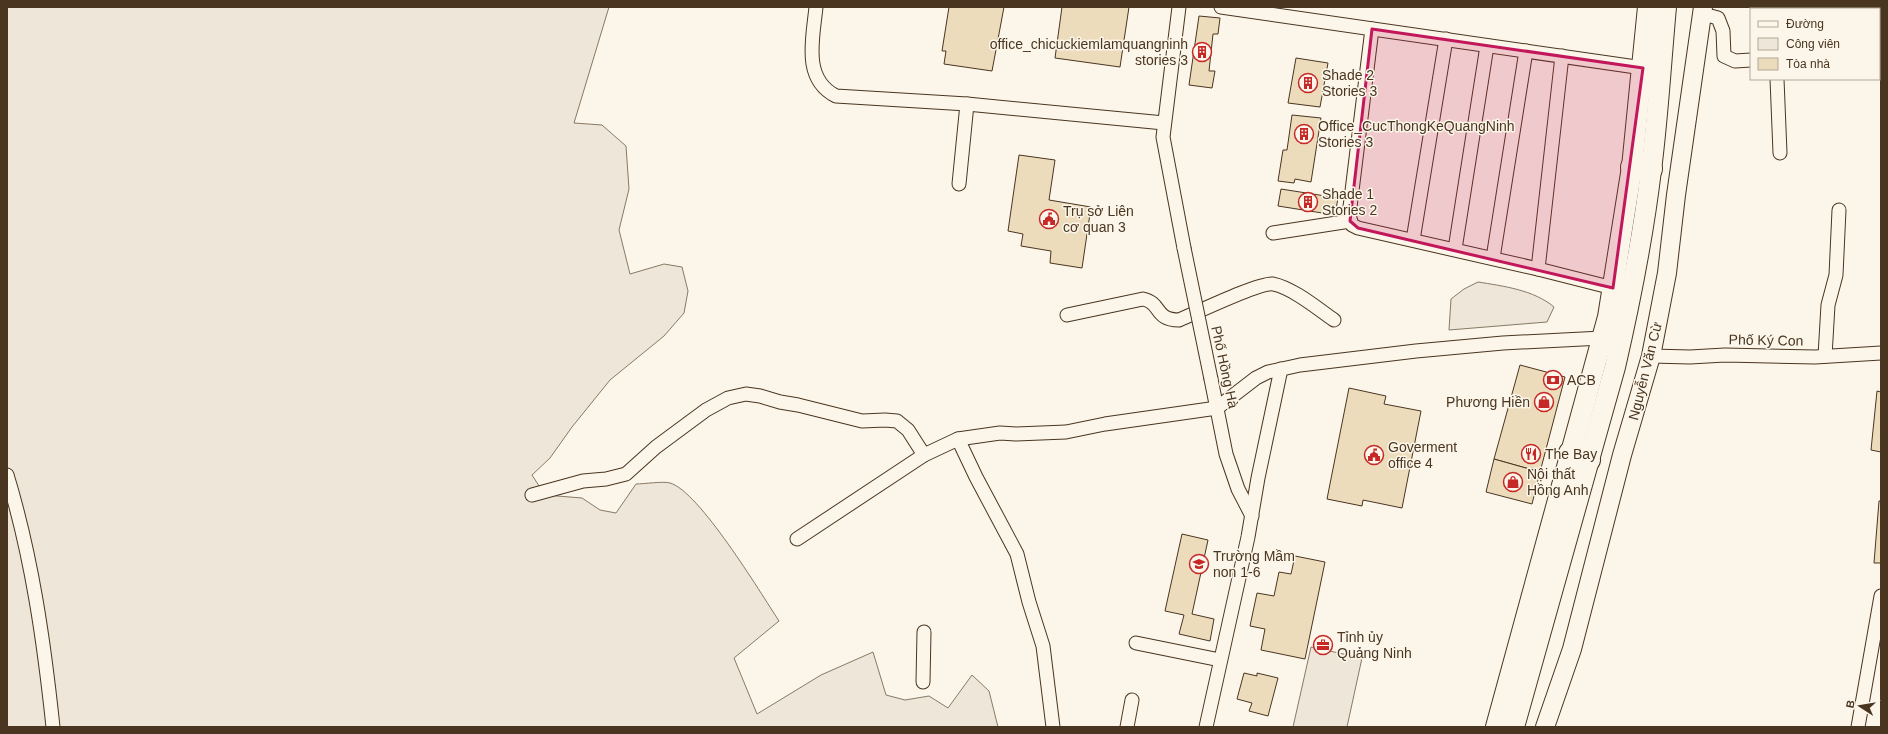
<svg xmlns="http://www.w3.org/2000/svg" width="1888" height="734" viewBox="0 0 1888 734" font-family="Helvetica,sans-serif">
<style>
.green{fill:#ede6d9;stroke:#887966}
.building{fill:#ecdcbc;stroke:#4a3520}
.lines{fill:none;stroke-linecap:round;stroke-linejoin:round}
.street-casing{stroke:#4a3520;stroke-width:15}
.secondary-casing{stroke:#4a3520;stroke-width:20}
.primary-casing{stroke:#4a3520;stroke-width:22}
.highway-casing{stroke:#4a3520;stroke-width:24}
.street{stroke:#fbf6e9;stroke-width:13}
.secondary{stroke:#fbf6e9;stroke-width:18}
.primary{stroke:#fbf6e9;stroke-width:20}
.highway{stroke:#fbf6e9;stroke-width:22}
.street-bridge-casing{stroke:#4a3520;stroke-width:15;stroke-linecap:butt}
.street-bridge{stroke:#fbf6e9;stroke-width:13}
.marked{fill:#c2185b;fill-opacity:0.2;stroke:#c2185b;stroke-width:3;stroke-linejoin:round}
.labels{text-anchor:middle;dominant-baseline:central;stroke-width:3;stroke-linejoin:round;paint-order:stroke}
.poi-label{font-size:14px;fill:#4a3520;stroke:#fbf6e9;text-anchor:start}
.street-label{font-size:14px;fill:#4a3520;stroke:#fbf6e9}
</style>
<rect width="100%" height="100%" fill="#fbf6e9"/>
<g class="green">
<path d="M7 7H609L574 123 602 125 626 146 629 189 619 230 630 274 664 264 682 267 688 291 684 313 664 336 610 380 572 427 550 458 532 475 545 495 582 498 600 510 616 513 636 484C644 484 663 481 670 483 699 491 760 592 779 621L734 658 757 714 821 675 873 652 886 695 905 700 929 696 948 708 972 675 989 691 998 727H7Z"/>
<path d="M1478 282C1503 286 1534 290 1554 307L1547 322 1449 330 1451 299 1464 289Z"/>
<path d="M1311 647 1362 658 1347 727H1293Z"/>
</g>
<g class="building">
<path d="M949 7H1004L992 71 944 64 946 51H942Z"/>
<path d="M1062 7H1129L1120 67 1055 58Z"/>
<path d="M1199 16 1220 18 1218 34H1213L1209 71H1215L1212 88 1189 85Z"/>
<path d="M1296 58 1328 63 1320 107 1288 103Z"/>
<path d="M1292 115 1321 118 1311 182 1295 179 1294 183 1278 181 1283 150H1287Z"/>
<path d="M1019 155 1055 160 1049 200 1091 207 1082 268 1050 263 1051 251 1021 246 1023 234 1008 231Z"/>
<path d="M1281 189 1338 198 1335 215 1278 206Z"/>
<path d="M1520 365 1565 377 1540 472 1494 459Z"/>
<path d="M1349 388 1386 396 1384 404 1421 411 1402 508 1363 500 1362 506 1327 499Z"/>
<path d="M1877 391 1881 392V452L1871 450Z"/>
<path d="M1494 459 1540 472 1532 504 1486 492Z"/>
<path d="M1879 501H1881V563H1874Z"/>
<path d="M1182 534 1208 540 1192 614 1214 619 1210 641 1179 634 1184 615 1165 611Z"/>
<path d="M1295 556 1325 562 1305 659 1261 650 1265 629 1250 626 1257 593 1274 596 1279 572 1291 574Z"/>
<path d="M1244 673 1257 676V673L1278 678 1268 716 1249 711 1252 703 1237 699Z"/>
</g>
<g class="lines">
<g class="street-casing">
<g id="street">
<path d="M816 7C813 38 802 79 836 96L967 104 1164 123"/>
<path d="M1179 7 1163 137 1184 248"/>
<path d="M1221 7 1643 68"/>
<path d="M1703 14 1718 18 1723 31 1724 56 1735 61 1751 60"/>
<path d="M1372 29 1349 215 1352 225 1358 228 1538 269 1613 288"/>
<path d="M1879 56H1881"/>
<path d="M1777 79 1780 153"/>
<path d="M959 184 967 104"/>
<path d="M1273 233 1350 221"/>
<path d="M1413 240 1446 39"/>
<path d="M1455 249 1487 46"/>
<path d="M1493 258 1526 51"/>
<path d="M1538 269 1562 56"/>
<path d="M1067 315 1143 299C1162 303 1154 320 1179 320 1196 313 1260 282 1273 284 1293 288 1318 309 1334 320"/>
<path d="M1651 356 1690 357 1725 355 1815 357 1881 353"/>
<path d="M1825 356 1828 305 1836 275 1839 210"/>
<path d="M1211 379 1226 454 1238 489 1252 516"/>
<path d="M958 439 976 477 1017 554 1029 602 1043 646 1053 727"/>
<path d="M7 475C32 557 44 642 53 727"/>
<path d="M532 495 583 481 606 479 626 474 656 447 706 410 728 398 746 394 760 396 780 402 798 405 862 421 885 420 897 421 908 430 924 455"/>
<path d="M797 539 924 455 958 439 1000 433 1016 434 1066 432 1105 424 1217 408 1256 378 1268 372 1300 365 1416 351 1503 343 1602 338"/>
<path d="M1136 643 1220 660"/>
<path d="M923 682 924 632"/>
<path d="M1127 727 1132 700"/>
<path d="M1206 727 1248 537 1258 478 1281 369"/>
<path d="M1858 727 1881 596"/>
</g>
</g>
<g class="secondary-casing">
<path id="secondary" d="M1545 727 1572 649 1622 455 1651 356 1667 273 1676 195 1703 7"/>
</g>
<g class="primary-casing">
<g id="primary">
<path d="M1496 727 1608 317 1632 167 1648 7"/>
<path d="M1514 727 1615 367C1630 302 1643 237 1651 170 1658 116 1661 61 1666 7"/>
</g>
</g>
<g class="highway-casing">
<g id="highway">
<path d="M1632 167 1651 169"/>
<path d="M1570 453 1589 460"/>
</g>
</g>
<use href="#street" class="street"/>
<use href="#secondary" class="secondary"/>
<use href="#primary" class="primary"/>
<use href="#highway" class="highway"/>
<g class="street-bridge-casing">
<path id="street-bridge" d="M1184 248 1211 379"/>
</g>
<use href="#street-bridge" class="street-bridge"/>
</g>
<path class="marked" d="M1372 29 1643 68 1613 288 1358 228 1350 221Z"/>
<defs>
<g id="building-ring" transform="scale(1)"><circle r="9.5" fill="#fbf6e9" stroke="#c62828" stroke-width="1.5"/><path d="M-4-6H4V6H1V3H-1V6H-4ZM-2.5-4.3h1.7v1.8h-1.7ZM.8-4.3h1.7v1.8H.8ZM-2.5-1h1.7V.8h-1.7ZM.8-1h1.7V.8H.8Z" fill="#c62828"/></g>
<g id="civic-ring" transform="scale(1)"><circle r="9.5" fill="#fbf6e9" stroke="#c62828" stroke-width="1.5"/><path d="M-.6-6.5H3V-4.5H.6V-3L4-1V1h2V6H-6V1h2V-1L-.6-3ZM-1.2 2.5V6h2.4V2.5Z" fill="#c62828"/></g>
<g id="bank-ring" transform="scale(1)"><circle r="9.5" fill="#fbf6e9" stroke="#c62828" stroke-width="1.5"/><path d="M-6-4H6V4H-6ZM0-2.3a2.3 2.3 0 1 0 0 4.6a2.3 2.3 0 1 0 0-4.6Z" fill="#c62828"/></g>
<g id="shop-ring" transform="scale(1)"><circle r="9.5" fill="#fbf6e9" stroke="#c62828" stroke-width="1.5"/><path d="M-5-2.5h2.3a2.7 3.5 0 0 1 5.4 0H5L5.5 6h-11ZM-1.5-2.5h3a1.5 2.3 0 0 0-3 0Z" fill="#c62828"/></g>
<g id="restaurant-ring" transform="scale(1)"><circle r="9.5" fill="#fbf6e9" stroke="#c62828" stroke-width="1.5"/><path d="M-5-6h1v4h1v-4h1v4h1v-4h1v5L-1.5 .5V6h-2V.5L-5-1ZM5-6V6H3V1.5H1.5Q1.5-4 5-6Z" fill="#c62828"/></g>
<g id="school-ring" transform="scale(1)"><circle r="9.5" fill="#fbf6e9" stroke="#c62828" stroke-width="1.5"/><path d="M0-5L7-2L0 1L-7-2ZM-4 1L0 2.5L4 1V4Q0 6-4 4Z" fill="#c62828"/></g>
<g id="office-ring" transform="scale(1)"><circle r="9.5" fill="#fbf6e9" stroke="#c62828" stroke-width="1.5"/><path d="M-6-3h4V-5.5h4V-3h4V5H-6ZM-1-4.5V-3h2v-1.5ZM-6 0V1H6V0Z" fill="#c62828"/></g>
</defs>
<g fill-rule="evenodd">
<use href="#building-ring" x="1202" y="52"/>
<use href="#building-ring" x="1308" y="83"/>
<use href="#building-ring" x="1304" y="134"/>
<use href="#building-ring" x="1308" y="202"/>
<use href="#civic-ring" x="1049" y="219"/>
<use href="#bank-ring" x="1553" y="380"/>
<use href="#shop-ring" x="1544" y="402"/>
<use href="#restaurant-ring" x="1531" y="454"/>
<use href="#civic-ring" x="1374" y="455"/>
<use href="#shop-ring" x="1513" y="482"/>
<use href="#school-ring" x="1199" y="564"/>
<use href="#office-ring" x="1323" y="645"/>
</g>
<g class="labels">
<g class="poi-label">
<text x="1188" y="44" text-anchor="end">office_chicuckiemlamquangninh<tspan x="1188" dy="16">stories 3</tspan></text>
<text x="1322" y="75">Shade 2<tspan x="1322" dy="16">Stories 3</tspan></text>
<text x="1318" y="126">Office_CucThongKeQuangNinh<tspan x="1318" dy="16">Stories 3</tspan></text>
<text x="1322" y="194">Shade 1<tspan x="1322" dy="16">Stories 2</tspan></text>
<text x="1063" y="211">Trụ sở Liên<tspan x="1063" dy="16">cơ quan 3</tspan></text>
<text x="1567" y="380">ACB</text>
<text x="1530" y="402" text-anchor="end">Phương Hiền</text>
<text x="1388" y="447">Goverment<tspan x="1388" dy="16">office 4</tspan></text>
<text x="1545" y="454">The Bay</text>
<text x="1527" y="474">Nội thất<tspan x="1527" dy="16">Hồng Anh</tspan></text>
<text x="1213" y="556">Trường Mầm<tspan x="1213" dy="16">non 1-6</tspan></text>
<text x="1337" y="637">Tỉnh ủy<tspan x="1337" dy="16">Quảng Ninh</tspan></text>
</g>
<g class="street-label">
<text transform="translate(1766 340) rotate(1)">Phố Ký Con</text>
<text transform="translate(1225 367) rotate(78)">Phố Hồng Hà</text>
<text transform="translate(1645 371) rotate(-76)">Nguyễn Văn Cừ</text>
</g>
</g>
<rect width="1888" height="734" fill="none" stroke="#4a3520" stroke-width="16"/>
<rect x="1750" y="8" width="130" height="72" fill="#fbf6e9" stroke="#b4a999"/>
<rect x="1758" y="21" width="20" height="6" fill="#fbf6e9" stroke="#b4a999"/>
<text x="1786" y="28" font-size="12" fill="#4a3520">Đường</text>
<rect x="1758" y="38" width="20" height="12" fill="#ede6d9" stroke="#b4a999"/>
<text x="1786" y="48" font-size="12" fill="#4a3520">Công viên</text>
<rect x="1758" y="58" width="20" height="12" fill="#ecdcbc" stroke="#b4a999"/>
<text x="1786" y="68" font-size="12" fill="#4a3520">Tòa nhà</text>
<g transform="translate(1860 706) rotate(282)" stroke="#fbf6e9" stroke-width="3" paint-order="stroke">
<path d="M0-3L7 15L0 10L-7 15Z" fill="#4a3520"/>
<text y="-6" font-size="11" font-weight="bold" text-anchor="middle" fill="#4a3520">B</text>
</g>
</svg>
